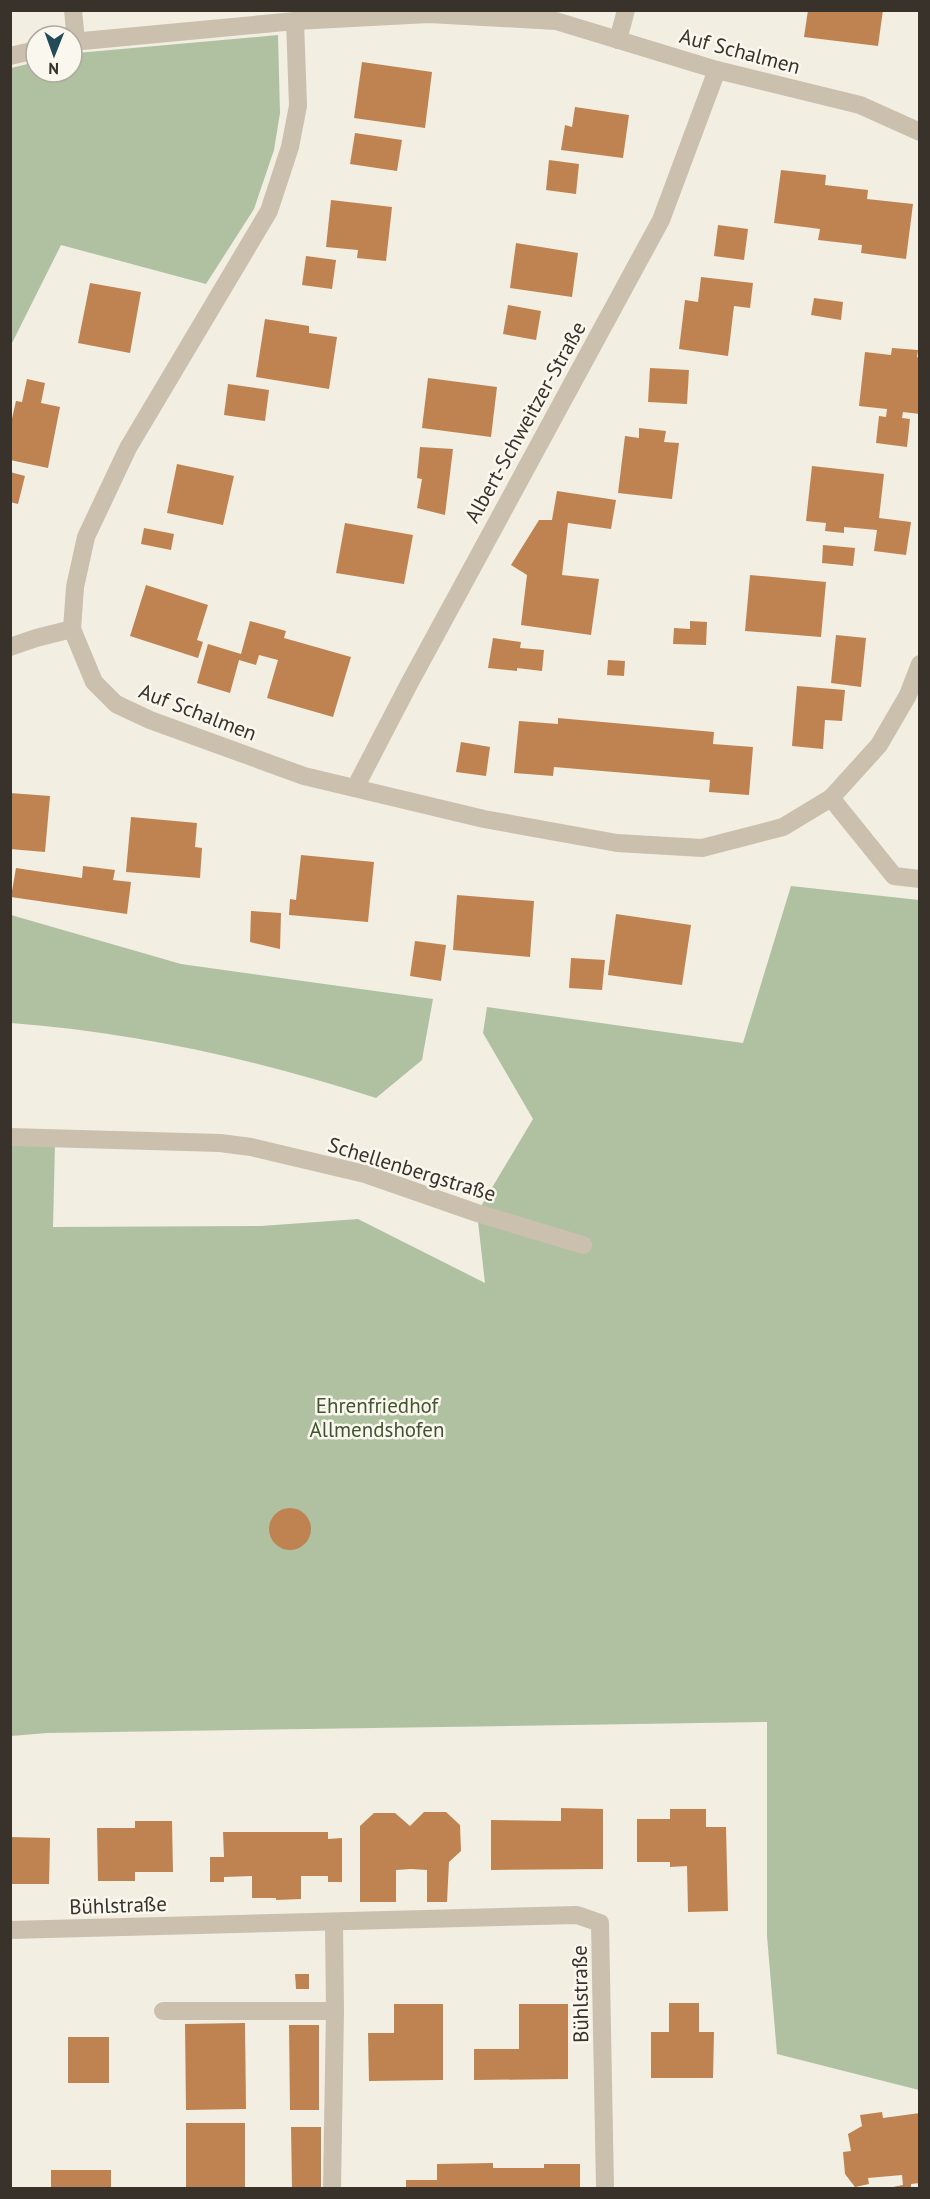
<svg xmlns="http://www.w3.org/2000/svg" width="930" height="2199" viewBox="0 0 930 2199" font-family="'PT Sans',sans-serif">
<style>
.green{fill:#b0c1a1}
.building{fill:#bf8352}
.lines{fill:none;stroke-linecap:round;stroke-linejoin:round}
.minor{stroke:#cac0ad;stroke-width:18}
.labels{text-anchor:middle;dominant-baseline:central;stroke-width:5;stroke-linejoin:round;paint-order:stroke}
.street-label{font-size:21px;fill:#39322b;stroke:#faf7ee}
.park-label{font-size:21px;fill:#405630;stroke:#faf7ee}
</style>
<rect width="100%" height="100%" fill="#f2eee1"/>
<g class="green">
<path d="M278 35 280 113 274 150 254 209 206 284 61 245 11 345V68L36 62V72H72V54L77 53Z"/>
<path d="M791 886 919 900V2090L777 2054 767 1936V1722L47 1733 11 1736V1144H55L53 1227 261 1226 358 1219 485 1283 477 1213 533 1119 483 1033 487 1007 743 1043Z"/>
<path d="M11 915 181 964 433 999 422 1060 376 1098C258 1060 134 1032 11 1023Z"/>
</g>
<g class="building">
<path d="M808 10H883L878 46 804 37Z"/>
<path d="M362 62 432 72 425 128 354 118Z"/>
<path d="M575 107 629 115 623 158 561 150 565 125 572 127Z"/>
<path d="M355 133 402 140 397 171 350 164Z"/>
<path d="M549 160 579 164 576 194 546 190Z"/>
<path d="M781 170 826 175 825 185 868 190 867 199 913 204 906 259 861 253 862 245 818 240 820 229 774 223Z"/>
<path d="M331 200 392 207 386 261 357 258 358 250 326 247Z"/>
<path d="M718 225 748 229 744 260 714 256Z"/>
<path d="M516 243 578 253 572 297 510 288Z"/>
<path d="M306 256 336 260 332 289 302 285Z"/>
<path d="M701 277 753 283 750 308 734 306 728 356 679 349 685 300 698 302Z"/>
<path d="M90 283 141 292 130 353 78 343Z"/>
<path d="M814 298 843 302 841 320 811 315Z"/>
<path d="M508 305 541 311 536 340 503 334Z"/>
<path d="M265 319 309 326V333L337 337 329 389 256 377Z"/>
<path d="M892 348 918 350 917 357 920 358V414L903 412 902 418 910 419 907 447 876 443 879 416 886 417 887 409 859 406 865 352 891 355Z"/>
<path d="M650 368 689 370 687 404 648 402Z"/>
<path d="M428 378 497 387 491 437 422 428Z"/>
<path d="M27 379 45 383 41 403 60 407 48 468 10 460V427L16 401 22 402Z"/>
<path d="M228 384 269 390 265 421 224 415Z"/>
<path d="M639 428 666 431 664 442 679 443 672 499 618 493 625 436 639 438Z"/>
<path d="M420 447 453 449 445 515 417 508 422 479 417 478Z"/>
<path d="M177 464 234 476 223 525 167 513Z"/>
<path d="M812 466 884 474 879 518 911 522 906 555 874 551 877 530 844 527V533L825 531 826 523 806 521Z"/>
<path d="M10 472 25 476 18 504 10 502Z"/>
<path d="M557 491 616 500 611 529 568 523 562 575 599 579 591 635 521 625 527 575 511 565 539 520H552Z"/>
<path d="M345 523 413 535 404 584 336 573Z"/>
<path d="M144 528 174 534 171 550 141 544Z"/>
<path d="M823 545 855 548 853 566 822 563Z"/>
<path d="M750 575 826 582 821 637 745 631Z"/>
<path d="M146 585 208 605 197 640 203 642 198 658 130 636Z"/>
<path d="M250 621 286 631 284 638 351 657 333 717 267 698 278 660 259 655 256 665 239 660 230 693 197 683 208 644 241 654Z"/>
<path d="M690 621 707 622 706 645 673 644 674 628 690 629Z"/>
<path d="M836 635 866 638 861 687 831 683Z"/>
<path d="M493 638 521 642 520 648 544 650 542 671 517 668V671L488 668Z"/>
<path d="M608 660 625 661 624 676 607 675Z"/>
<path d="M797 686 845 690 842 721 825 720 823 749 792 746Z"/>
<path d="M558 718 714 732 713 744 753 747 749 795 709 792 710 780 554 767 553 776 514 773 519 721 558 724Z"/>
<path d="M461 742 490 747 486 776 456 772Z"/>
<path d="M10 793 50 796 45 852 10 849Z"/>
<path d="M131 817 197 823 195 847 202 848 200 878 126 872Z"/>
<path d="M301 855 374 862 368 922 289 915 290 899 296 900Z"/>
<path d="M83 866 115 870 113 880 131 882 127 914 11 897 16 868 82 878Z"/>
<path d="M457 895 534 901 530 957 453 950Z"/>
<path d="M251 911 281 913 280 949 250 942Z"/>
<path d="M616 914 691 925 682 985 608 975Z"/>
<path d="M415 941 446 945 441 981 410 976Z"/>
<path d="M571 958 605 960 602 990 569 988Z"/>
<circle cx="290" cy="1529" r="21"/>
<path d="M561 1808 603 1809V1869L491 1870V1820L561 1821Z"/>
<path d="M670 1809H706V1827H726L728 1911 688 1912 687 1866 670 1867V1862H637V1819H670Z"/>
<path d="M424 1812H446L460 1825 461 1851 449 1862 447 1902H427V1870L411 1869 396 1870V1902H360V1826L374 1813H395L410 1826Z"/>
<path d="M135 1821H172L173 1872H135V1881H98L97 1828H135Z"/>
<path d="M223 1832H328V1839L342 1838V1882H328V1876H301V1899L276 1900V1898H252V1876L224 1877V1882H210V1857H224Z"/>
<path d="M10 1837 50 1838 49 1884H10Z"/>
<path d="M295 1974H309V1989H296Z"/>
<path d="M669 2003H699V2032H714L713 2078H651V2032H669Z"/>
<path d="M394 2004H443V2080L369 2081 368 2033H394Z"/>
<path d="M519 2004H568V2079L474 2080V2049H519Z"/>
<path d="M245 2023 246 2109 186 2110 185 2024Z"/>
<path d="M289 2025H319V2110H290Z"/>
<rect x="68" y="2037" width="41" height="46"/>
<path d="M882 2112 883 2118 920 2113V2183L911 2184V2188H888L903 2185 902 2175 868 2178 869 2184 855 2187 845 2174 843 2152 851 2151 848 2134 862 2126 860 2115Z"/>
<rect x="186" y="2123" width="59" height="65"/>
<path d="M291 2127H321V2188H292Z"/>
<path d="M493 2163V2168H544V2164H580V2188H406V2180H437V2164Z"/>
<rect x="51" y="2170" width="60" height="18"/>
</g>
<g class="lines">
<g class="minor">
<path d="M73 10 76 41"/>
<path d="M295 21 298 106 290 147 269 211 128 448 86 537 75 587 72 629 94 682 116 704 150 720 304 776 484 819 617 843 702 848 783 827 831 798 879 745 908 695 920 664"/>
<path d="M618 40 626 10"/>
<path d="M72 42 295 21 429 14 556 21 717 70 860 105 920 132"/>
<path d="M10 56 36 50"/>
<path d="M10 647 36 638 72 629"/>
<path d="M355 788 409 684 661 220 717 70"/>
<path d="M831 798 894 876 920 879"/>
<path d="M10 1137 220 1143 251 1147 365 1174 477 1213 583 1245"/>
<path d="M10 1930 577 1915 600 1923 605 2188"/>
<path d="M163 2011H335"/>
<path d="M332 2188 335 2011 334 1922"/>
</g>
</g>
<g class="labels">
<g class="street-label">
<text transform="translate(740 51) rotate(15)">Auf Schalmen</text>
<text transform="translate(525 422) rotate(-61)">Albert-Schweitzer-Straße</text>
<text transform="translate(198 712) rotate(21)">Auf Schalmen</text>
<text transform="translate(412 1169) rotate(17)">Schellenbergstraße</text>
<text transform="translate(118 1905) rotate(-2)">Bühlstraße</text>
<text transform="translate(580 1994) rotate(-91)">Bühlstraße</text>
</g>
<g class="park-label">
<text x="377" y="1405">Ehrenfriedhof<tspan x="377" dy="24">Allmendshofen</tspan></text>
</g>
</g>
<rect width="930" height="2199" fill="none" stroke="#39322b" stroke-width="24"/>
<g transform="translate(54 54) rotate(181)"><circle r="28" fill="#faf7ee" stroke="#ada8a0" stroke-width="1.5"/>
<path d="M0-4.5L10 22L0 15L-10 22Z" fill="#234a59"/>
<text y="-9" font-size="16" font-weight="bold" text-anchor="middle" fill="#39322b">N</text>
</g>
</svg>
